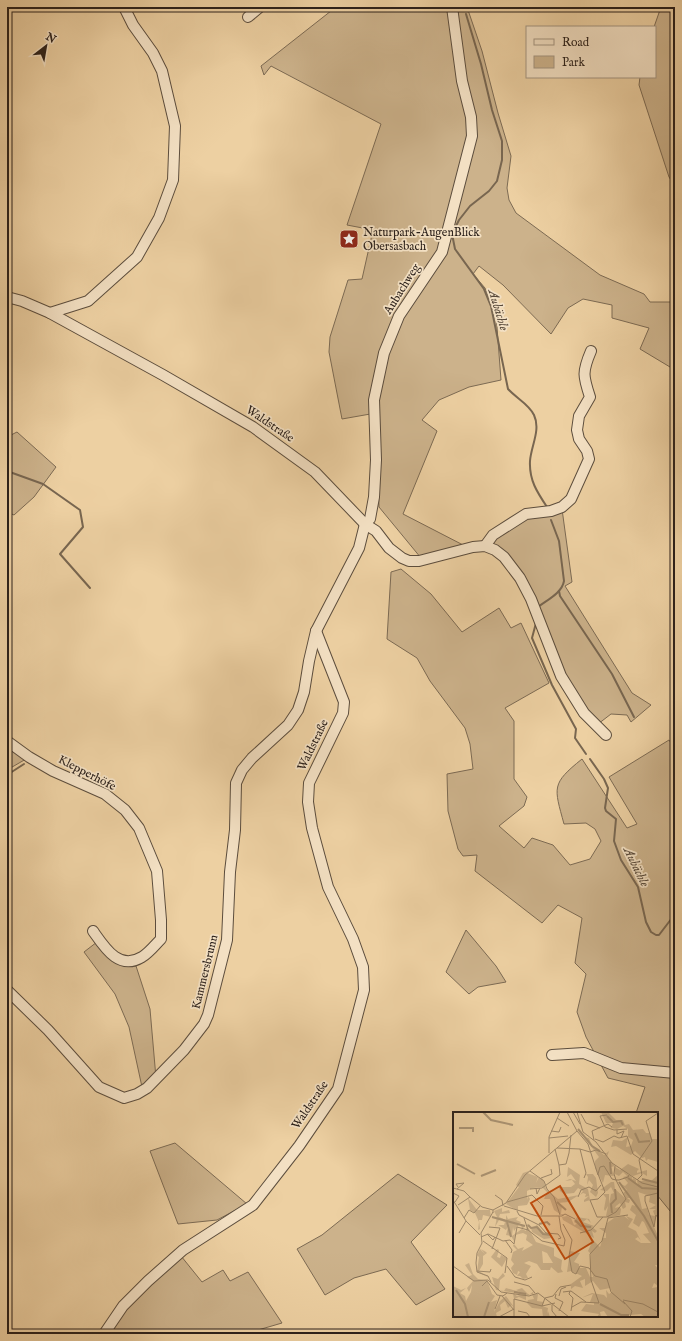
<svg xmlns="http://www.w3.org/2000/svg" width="682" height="1341" viewBox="0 0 682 1341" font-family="'IM FELL English',serif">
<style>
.green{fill:#ccb28b;stroke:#7c6a53}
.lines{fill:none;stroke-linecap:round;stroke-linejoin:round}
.stream{stroke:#786650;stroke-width:2}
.minor-casing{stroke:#5c4d3d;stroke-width:12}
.minor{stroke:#f3e0c3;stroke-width:10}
.labels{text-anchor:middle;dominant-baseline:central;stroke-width:3.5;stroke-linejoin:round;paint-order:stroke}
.poi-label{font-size:12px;fill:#2c211b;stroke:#f3e0c3;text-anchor:start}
.street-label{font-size:12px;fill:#2c211b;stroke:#f3e0c3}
.water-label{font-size:13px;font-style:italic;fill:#58493a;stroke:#f3e0c3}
.inset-river{fill:none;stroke:#ab9474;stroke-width:2}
.inset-road{fill:none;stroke:#a08a6c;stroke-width:1}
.view{fill:#c24e0f;fill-opacity:0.15;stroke:#c24e0f;stroke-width:2}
.inset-edge{fill:none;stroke:#2c211b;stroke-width:2}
</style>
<rect width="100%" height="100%" fill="#edd0a2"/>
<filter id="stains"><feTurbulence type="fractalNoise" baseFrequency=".005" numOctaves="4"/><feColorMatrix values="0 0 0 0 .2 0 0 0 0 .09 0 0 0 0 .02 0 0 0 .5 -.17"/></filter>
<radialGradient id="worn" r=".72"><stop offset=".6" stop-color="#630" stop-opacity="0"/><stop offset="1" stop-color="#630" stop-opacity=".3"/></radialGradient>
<g class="green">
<path d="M336 7H447L472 147 465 82 455 7H467L482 51 498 113 511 156 507 188 509 200 516 213 600 275 644 294 650 302H675V364L670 367 640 349 649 328 612 318V305L583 299 568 308 551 334 503 285 479 266 473 274 485 288 496 314 501 380 469 387 439 400 422 420 437 431 403 514 467 547 421 558 379 507 376 413 342 419 329 352 330 337 348 280 362 279 373 230 347 225 381 124 271 66 264 75 261 66Z"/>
<path d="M661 7H675V186L669 177 639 85 640 77H655L654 27Z"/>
<path d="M17 432 56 467 34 497 14 515 7 512V437Z"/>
<path d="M562 509 572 582 565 586 632 693 651 705 631 722 627 715 611 714 598 724 571 690 521 575 491 547 492 540 518 521Z"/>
<path d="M401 569 431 594 462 632 499 608 511 628 521 623 549 683 505 708 514 721V779L527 797 524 806 499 826 524 848 532 838 553 845 570 865 590 859 601 841 595 829 586 823 564 824C554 787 551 784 582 759L627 828 637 824 609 777 669 740 675 749V1217L657 1195V1113H636L645 1087 608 1078 586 1037 577 1012 586 974 575 963 582 918 558 905 542 923 475 871 477 855 463 856 458 849 448 811 447 774 473 769 470 744 465 728 430 681 417 658 387 639 391 572Z"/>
<path d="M7 745 26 759 7 770Z"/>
<path d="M466 930 496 966 506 982 478 987 469 994 446 972Z"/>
<path d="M97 942 124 965 136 966 150 1009 156 1078 142 1087 129 1027 115 994 84 952Z"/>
<path d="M175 1143 247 1204 217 1220 178 1224 150 1151Z"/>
<path d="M398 1174 447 1205 411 1242 445 1289 416 1305 386 1269 354 1278 325 1295 297 1249 322 1235Z"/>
<path d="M177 1251 202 1282 223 1270 230 1281 248 1272 282 1323 258 1330 260 1334H106L109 1327Z"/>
</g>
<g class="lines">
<g class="stream">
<path d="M466 14 481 64 492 110 502 141V160L497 181 489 191 470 206 459 220 452 234 455 249 484 289 491 306 508 389C516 398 529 404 534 415 541 430 531 446 530 461 529 480 537 492 547 507"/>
<path d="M7 471 43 484 80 510 83 527 60 554 90 588"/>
<path d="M559 591 560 596 612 674 634 717"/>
<path d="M538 607C547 600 562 593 564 581L559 541 551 520"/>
<path d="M536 623 532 638 552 685 576 729 575 738 586 754"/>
<path d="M590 759 604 779 608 788 605 808 606 811 616 819 614 841 621 860 638 887 646 922 651 932 656 935H659L675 914"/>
<path d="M7 775 24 764"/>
</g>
<g class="minor-casing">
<g id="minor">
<path d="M248 17 260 7"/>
<path d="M7 297 22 301 50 313 163 375 253 427 315 472 365 524 376 531 389 548 402 558 409 561H419L473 547 485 546 495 550 504 557 520 578 531 599 561 676 584 713 606 735"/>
<path d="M50 313 88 301 137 257 159 218 173 180 175 126 162 71 153 53 133 25 124 7"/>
<path d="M370 519 374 497 376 460 374 400 384 353 399 316 442 252 472 136 471 117 462 81 452 7"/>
<path d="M485 546 493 535 526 514 551 511 562 507 571 499 589 459 587 451 579 439 577 430 579 416 590 397C583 376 582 372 591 351"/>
<path d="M7 741 29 757 53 771 105 794 125 810 139 828 157 871 161 920V939C155 945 149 953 142 957 119 971 105 948 93 931"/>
<path d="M7 990 48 1030 99 1087 124 1098 137 1094 147 1088 184 1050 204 1024 208 1015 227 940 230 872 235 830 236 783 242 770 252 758 288 725 298 710 304 692 309 661 316 631 359 548 365 524"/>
<path d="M552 1055 584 1053 621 1068 675 1073"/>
<path d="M104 1334 123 1306 148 1281 183 1250 253 1205 299 1146 338 1089 364 990 363 967 353 939 328 887 312 828 308 802 309 783 343 713 344 702 316 631"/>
</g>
</g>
<use href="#minor" class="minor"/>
</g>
<defs>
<g id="sight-square" transform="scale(1)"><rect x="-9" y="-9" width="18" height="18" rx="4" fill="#8f2418" stroke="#f3e0c3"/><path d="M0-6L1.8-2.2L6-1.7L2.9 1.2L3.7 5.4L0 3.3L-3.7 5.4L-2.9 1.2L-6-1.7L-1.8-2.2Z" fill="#fff"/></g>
</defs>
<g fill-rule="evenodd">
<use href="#sight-square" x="349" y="239"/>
</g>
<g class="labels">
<g class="poi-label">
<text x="363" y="232">Naturpark-AugenBlick<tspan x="363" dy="14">Obersasbach</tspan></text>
</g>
<g class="street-label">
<text transform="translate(402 289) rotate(-58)">Aubachweg</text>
<text transform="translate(270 424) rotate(34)">Waldstraße</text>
<text transform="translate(313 745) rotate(-64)">Waldstraße</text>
<text transform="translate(87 773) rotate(27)">Klepperhöfe</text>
<text transform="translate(205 972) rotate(-76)">Kammersbrunn</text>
<text transform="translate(310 1105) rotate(-56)">Waldstraße</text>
</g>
<g class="water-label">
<text transform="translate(498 310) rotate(73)">Aubächle</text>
<text transform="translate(636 867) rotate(64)">Aubächle</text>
</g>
</g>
<g transform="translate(453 1112)">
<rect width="205" height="205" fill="#edd0a2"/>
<path d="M148 0H155L163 8H170L172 13 176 12 180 18 190 17 193 21H197L199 27H205V18V50L195 47 193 49 195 51 193 49 192 45 189 46 182 39 178 43 163 34 158 35 160 28 169 29 175 25 173 35 178 34 180 28 175 25V17L170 14 164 17 158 16 160 11H153ZM131 25 136 26 139 34 151 43 156 39 154 45 162 54 158 55 161 64 152 63 150 71 142 56V49L146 45ZM175 52 186 57 184 59V61L194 58V64L189 61 180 64 170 59 179 65V68L180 66 183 68V73H185L184 69H198L205 63V104H203L201 115 205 124V153H202L205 157V174L201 171 199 176 205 175V205H192L188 202 155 205 151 199 147 200 148 205H144L146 202 128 199 133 192 141 193V191L137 190 140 182 128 186 139 181 151 183 154 186 153 178 156 182 159 180 157 176 147 178 140 169 132 174V167L127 169 130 176 122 174 118 177V172L129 164 118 159 114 160 117 139 127 141 121 150 126 152V156H133L137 165H140L137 153 138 142 135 139 140 128 147 135 150 126H153V121L146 116H152L154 111 161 106 171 104 176 108 173 104 180 107 175 115 183 119 188 129 185 125 182 127 188 131H198L190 122 196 121 191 110 189 109 186 115 180 111 183 103 177 98 179 93 183 94 177 86H174L177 88 176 91 172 90 173 95 170 97 167 91 163 94 162 96 166 95 168 97 167 103 155 106 153 104 155 94 152 99 151 97 153 86 150 82H156V92L158 82 161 81 158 75 154 79 147 78 158 70H161L162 77 173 87 170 81 174 78 168 72 172 74 175 71 170 65 174 64 170 60 166 64 162 62V55L167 58ZM185 80 197 84 196 90 203 93 196 97H203L200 99 202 104 196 103 194 96 189 97ZM115 55 127 63 126 72 135 77 137 88 131 90V85V88L136 84 132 85 133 82 130 81 127 83 130 79 125 76 121 81 111 82 107 79 106 75H118L122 72 119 68 112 69 117 67 123 69 118 62 114 65ZM76 59 74 61 85 65 83 71 86 65 90 67 93 77 105 87 126 83 115 90 105 91 109 94 108 102H111L110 104 101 98 97 87H91L94 80 89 75 80 76 74 79V88L75 84 77 87 74 93 65 94V99L53 92 66 75 63 73 70 61ZM133 62H140L143 66 145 81 143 85 137 80 140 73 136 68 134 73 135 65ZM15 86 24 98H37L38 105 30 103 29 108H26L27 117 25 118 26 110 22 101 17 98ZM49 96V100L56 98 57 101 47 102 46 105 53 108V103L55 107 65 105 63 108 68 110 61 119 60 115 59 124 69 117 68 113 72 114 69 117 73 119 74 112 77 113 75 115 83 130 101 136V144L109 148 108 157 110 160 105 161 98 155 97 158H88L84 152 76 149 71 151 78 154 73 162 75 166 70 167 67 164H64L67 160 65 159 64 163 60 161 58 156 61 152 58 148 60 140 64 138 60 134 61 132 65 137 71 135 69 139 80 133 73 128 74 123 70 121 62 123 61 129 58 124 53 123 56 112 53 118 45 113H51L52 110 46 108 42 115 44 105 41 99ZM89 139 94 141 100 151H90ZM114 104 118 106 121 113 124 112 121 110 124 105 136 107 138 111 134 107 130 110 141 114 139 115 144 119 142 121 139 119 141 126 110 108 109 105ZM84 113 90 120 98 122 99 126 91 127 79 120 78 116ZM29 136 34 141 30 144V152L26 159 37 166 24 160 26 145 24 143 27 137 32 142 28 137 33 140ZM44 137 46 138 44 145 47 146 48 143 54 146 49 155 38 145ZM16 151 20 162 25 167 34 168 39 182 42 184 38 190 44 188 41 200 47 189 53 184 61 195 58 193 55 196 52 189 47 193 48 198 43 201 44 205H0V174L8 178 13 176 7 181 12 184 13 189 18 180 19 173 16 180 14 176 20 169 14 165 19 163 12 153ZM50 161 52 164 47 168 46 178 51 179 53 176 67 180 63 178 69 176 76 183 81 179 80 182H85L84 189 91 190 89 194 95 196 94 202 95 199 97 205H90L89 197 79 196 74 191 75 188 81 187 79 182 73 183V188L66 185 61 187 60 181 64 184 70 182 43 178 39 165 45 167Z" fill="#ccb28b" fill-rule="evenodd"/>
<path class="inset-river" d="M30 0 38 8 60 13M154 4 160 10 168 9 170 13M6 16H20V20M125 17 139 34 147 39M182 21 186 30 197 29M157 50 158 62M4 52 22 62M28 64 43 58M175 66 189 76 205 77M189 67 205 71M166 70 191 104 205 129M104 90 113 98M159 101 158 92 163 87 162 77M39 105 72 114M122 108 128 114 138 115M54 110 58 125M86 112 94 110 97 113M75 113 78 116 84 115 90 122 98 123M3 178 12 192 15 205M61 180 73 182M147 192 168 203H176M31 205 36 190"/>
<path class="inset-road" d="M120 0 127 12M124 0 130 20 143 30 159 51 189 71 205 75M128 2 133 11 147 16M154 3 147 4 152 15 161 18 174 17M104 6 116 14M164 18V22L171 19 168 26M98 19 106 20 108 15M124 19 135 32 145 63M96 26 115 24M142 27 150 30 161 24 166 26 174 24 180 42 205 59M141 28 139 19 155 12 159 15M104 36 127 37 137 40M102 37 106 53M127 37 133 61 131 66M137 40 143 38 153 42M96 41V25L107 0M162 54 161 62 163 68 165 72 173 87 163 100 154 105H144L137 88 145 87 152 80 145 62 147 55 151 54 159 67 163 68H166L175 65 176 63M77 59 91 69 94 77 101 85 107 103M88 66 99 62 98 57M184 68 189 63 186 48 199 29 193 9 205 1M0 76 11 79 17 85M83 76 84 82 87 76M4 77 11 71 3 72 5 75M77 77 89 76 107 63 106 53 113 52 116 41 118 23M0 81 6 84 2 90M205 81 192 84V89L201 115 203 103 205 106M42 83 49 88 50 94M125 85 128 78 136 75 143 79 148 73M0 88 13 109 27 123M54 90 79 83 90 94 88 103M5 93 17 85 29 95 40 98M51 94 84 104H109L112 102 122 107M64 99 66 103 86 113 93 121 105 122 108 126 105 127M40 101V98L53 91 72 63 124 19 114 0M11 106 16 98 21 101 27 94M71 106 75 118M155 106 175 103M110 112 119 128 116 144 119 160 123 162 127 154 136 156 142 164 154 167 158 180 172 192M36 115 47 116 39 137M6 121 13 109M127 121 138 118 150 105M34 122 40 128 42 125M28 125 35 122 50 129 57 128 61 132 64 115 75 118 89 129 111 134 112 128 108 118 106 104M52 128 59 138 58 141M30 129 54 146 52 161M0 154 21 169 35 168 48 180 76 184 85 181 116 205M54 154 62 165 72 168 79 165M24 159 37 160 38 157M38 170 35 164 24 160 23 151 24 141 29 131 28 121 40 100M61 170 76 174 82 181M29 174 34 169 44 183 50 184 54 181M117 179 116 182 120 186 118 199M110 180 118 179 133 190M103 182 102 186 110 190 106 199M49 184 61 198V205M106 184 108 177 113 175M170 188 190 192 205 200M170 189 179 199 177 205M99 193V199L104 205M89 194 92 186 100 184 107 175 118 173M119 195 128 190 146 191 138 168 137 142 149 129 155 106M42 197 47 184M61 198V187L89 194 102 191M65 199 74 201 77 205M46 205 61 197"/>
<path class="view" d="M107 74 140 130 112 147 78 91Z"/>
<rect width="205" height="205" class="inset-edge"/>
</g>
<rect width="682" height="1341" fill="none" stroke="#edd0a2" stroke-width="24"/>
<rect x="8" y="8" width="666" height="1325" fill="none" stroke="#2c211b" stroke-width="2"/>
<rect x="12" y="12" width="658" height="1317" fill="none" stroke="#2c211b"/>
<rect x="526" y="26" width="130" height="52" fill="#f3e0c3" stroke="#a39480"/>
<rect x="534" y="39" width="20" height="6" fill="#f3e0c3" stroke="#a39480"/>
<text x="562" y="46" font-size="12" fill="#2c211b">Road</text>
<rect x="534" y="56" width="20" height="12" fill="#ccb28b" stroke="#a39480"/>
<text x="562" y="66" font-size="12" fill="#2c211b">Park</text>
<g transform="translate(46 46) rotate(31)" stroke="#f3e0c3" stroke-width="3" paint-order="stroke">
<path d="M0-3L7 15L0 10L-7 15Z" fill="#2c211b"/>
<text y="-6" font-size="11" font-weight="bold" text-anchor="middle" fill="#2c211b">N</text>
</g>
<rect width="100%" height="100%" filter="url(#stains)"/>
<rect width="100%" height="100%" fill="url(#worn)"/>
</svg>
